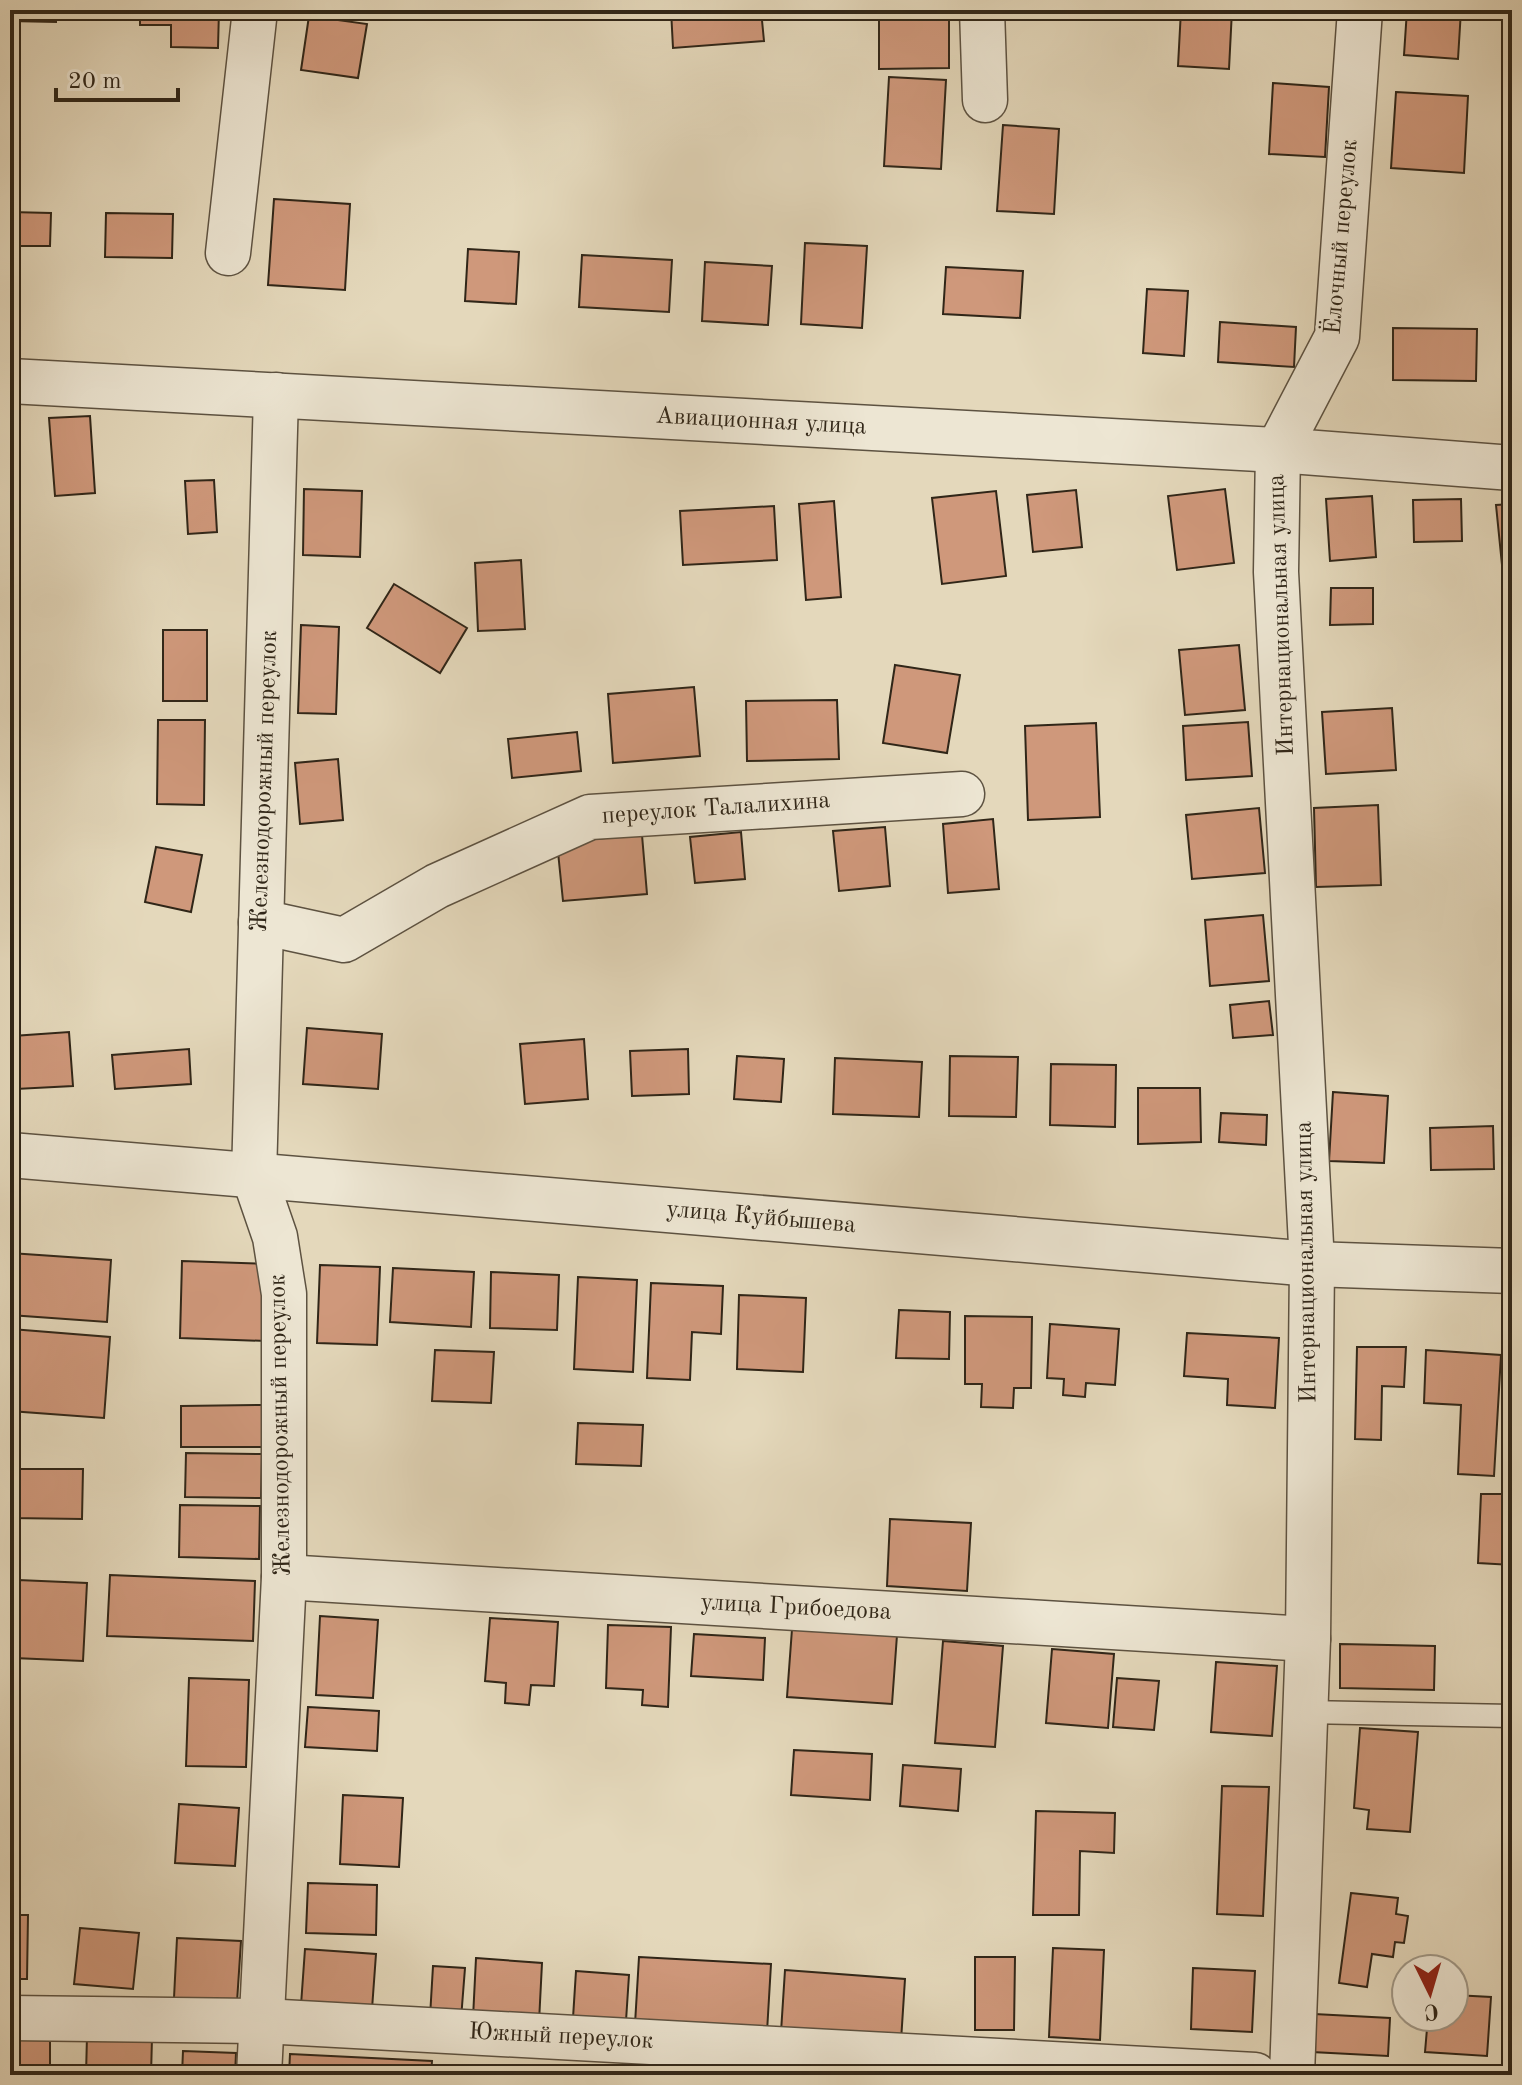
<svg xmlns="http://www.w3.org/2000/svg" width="1522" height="2085" viewBox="0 0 1522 2085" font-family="'Old Standard TT',serif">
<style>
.building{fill:#cf987b;stroke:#302618;stroke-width:2}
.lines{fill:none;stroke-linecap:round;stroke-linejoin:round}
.lane-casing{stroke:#5d5241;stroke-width:25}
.street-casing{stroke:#5d5241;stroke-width:47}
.lane{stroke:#ede6d3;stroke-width:22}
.street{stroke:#ede6d3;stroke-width:44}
.labels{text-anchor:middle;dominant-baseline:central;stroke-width:6;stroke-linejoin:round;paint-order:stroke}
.street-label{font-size:24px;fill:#302618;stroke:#ede6d3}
</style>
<rect width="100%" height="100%" fill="#e4d8bb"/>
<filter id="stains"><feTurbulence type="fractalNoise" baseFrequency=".0025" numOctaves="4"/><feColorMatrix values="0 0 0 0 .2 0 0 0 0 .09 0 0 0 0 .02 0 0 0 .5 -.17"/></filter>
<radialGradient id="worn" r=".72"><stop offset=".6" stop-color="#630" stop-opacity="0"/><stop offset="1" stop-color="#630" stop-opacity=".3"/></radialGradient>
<g class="building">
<path d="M10 10H56V22L10 21Z"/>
<path d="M140 10H219L218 48 171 47V25H140Z"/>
<path d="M671 10H761L764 41 673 48Z"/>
<path d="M1181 10H1232L1229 69 1178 66Z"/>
<path d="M1407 10H1461L1458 59 1404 55Z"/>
<path d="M879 15H949V68L879 69Z"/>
<path d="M309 16 367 24 358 78 301 70Z"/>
<path d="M889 77 946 80 941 169 884 166Z"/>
<path d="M1273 83 1329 87 1325 157 1269 154Z"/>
<path d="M1396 92 1468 96 1464 173 1391 168Z"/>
<path d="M1003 125 1059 129 1054 214 997 211Z"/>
<path d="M274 199 350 204 345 290 268 285Z"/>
<path d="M10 212 51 213 50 246H10Z"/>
<path d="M106 213 173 214 172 258 105 257Z"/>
<path d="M805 243 867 246 862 328 801 324Z"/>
<path d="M468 249 519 252 516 304 465 301Z"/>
<path d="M582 255 672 260 669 312 579 307Z"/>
<path d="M705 262 772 266 768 325 702 321Z"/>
<path d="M946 267 1023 271 1020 318 943 314Z"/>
<path d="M1147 289 1188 291 1184 356 1143 353Z"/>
<path d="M1220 322 1296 327 1294 367 1218 362Z"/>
<path d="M1393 328 1477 329 1476 381 1393 380Z"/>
<path d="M90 416 95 493 55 496 49 418Z"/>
<path d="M214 480 217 532 188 534 185 481Z"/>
<path d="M304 489 362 491 360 557 303 555Z"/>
<path d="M1225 489 1234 563 1177 570 1168 496Z"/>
<path d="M1076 490 1082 547 1033 552 1027 495Z"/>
<path d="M996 491 1006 576 942 584 932 498Z"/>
<path d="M1372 496 1376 557 1330 561 1326 499Z"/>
<path d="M1461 499 1462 541 1414 542 1413 500Z"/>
<path d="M834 501 841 597 806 600 799 504Z"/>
<path d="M1512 504V584L1504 585 1496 505Z"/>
<path d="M774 506 777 560 683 565 680 511Z"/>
<path d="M521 560 525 629 478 631 475 563Z"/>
<path d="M394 584 467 628 440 673 367 628Z"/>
<path d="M1331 588H1373V624L1330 625Z"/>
<path d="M301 625 339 627 336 714 298 713Z"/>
<rect x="163" y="630" width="44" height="71"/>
<path d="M1239 645 1245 710 1185 715 1179 650Z"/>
<path d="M895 665 960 675 947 753 883 743Z"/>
<path d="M694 687 700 756 613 763 608 694Z"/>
<path d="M837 700 839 759 747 761 746 701Z"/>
<path d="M1392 708 1396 770 1326 774 1322 712Z"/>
<path d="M158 720H205L204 805 157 804Z"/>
<path d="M1248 722 1252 776 1186 780 1183 726Z"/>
<path d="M1096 723 1100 817 1028 820 1025 726Z"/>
<path d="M577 732 581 771 512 778 508 739Z"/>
<path d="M338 759 343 820 300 824 295 763Z"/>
<path d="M1378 805 1381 885 1316 887 1314 808Z"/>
<path d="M1259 808 1265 873 1192 879 1186 815Z"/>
<path d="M993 819 999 889 948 893 943 824Z"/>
<path d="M885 827 890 886 839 891 833 831Z"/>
<path d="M741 832 745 879 695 883 690 837Z"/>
<path d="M642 835 647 894 563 901 557 842Z"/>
<path d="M156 847 202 855 191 912 145 902Z"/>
<path d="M1263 915 1269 981 1210 986 1205 920Z"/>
<path d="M1269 1001 1273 1035 1233 1038 1230 1005Z"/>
<path d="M307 1028 382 1034 378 1089 303 1084Z"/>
<path d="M69 1032 73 1086 16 1089 13 1036Z"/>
<path d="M584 1039 588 1099 525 1104 520 1044Z"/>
<path d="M189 1049 191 1084 115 1089 112 1055Z"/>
<path d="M688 1049 689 1094 632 1096 630 1051Z"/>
<path d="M737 1056 784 1059 781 1102 734 1099Z"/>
<path d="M950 1056 1018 1057 1016 1117 949 1116Z"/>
<path d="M835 1058 922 1062 919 1117 833 1114Z"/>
<path d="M1051 1064 1116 1065 1115 1127 1050 1125Z"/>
<path d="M1138 1088H1200L1201 1142 1138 1144Z"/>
<path d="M1333 1092 1388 1096 1384 1163 1329 1161Z"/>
<path d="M1221 1113 1267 1115 1266 1145 1219 1142Z"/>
<path d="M1493 1126 1494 1169 1431 1170 1430 1128Z"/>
<path d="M10 1253 111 1260 107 1322 10 1315Z"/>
<path d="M182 1261 268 1264 266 1341 180 1338Z"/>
<path d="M320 1265 380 1267 377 1345 317 1343Z"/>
<path d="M393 1268 474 1272 471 1327 390 1322Z"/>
<path d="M491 1272 559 1275 557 1330 490 1328Z"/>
<path d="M578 1277 637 1280 633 1372 574 1369Z"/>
<path d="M651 1283 723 1286 721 1334 692 1332 690 1380 647 1378Z"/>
<path d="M739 1295 806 1298 803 1372 737 1369Z"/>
<path d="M899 1310 950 1312 949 1359 896 1358Z"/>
<path d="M965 1316 1032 1317 1031 1388H1014L1013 1408 981 1407 982 1384H965Z"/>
<path d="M1050 1324 1119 1329 1115 1385 1086 1383 1085 1397 1063 1395 1064 1379 1047 1378Z"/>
<path d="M11 1329 110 1337 104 1418 10 1411Z"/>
<path d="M1187 1333 1279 1338 1275 1408 1227 1405 1228 1379 1184 1376Z"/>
<path d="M1357 1347H1406L1404 1387 1382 1386 1381 1440 1355 1439Z"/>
<path d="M435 1350 494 1352 491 1403 432 1401Z"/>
<path d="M1426 1350 1501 1355 1494 1476 1458 1474 1461 1405 1424 1403Z"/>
<path d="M262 1405 263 1447H181V1406Z"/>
<path d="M578 1423 643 1425 641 1466 576 1464Z"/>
<path d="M186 1453 262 1454 261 1498 185 1497Z"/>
<path d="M10 1469H83L82 1519 10 1518Z"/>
<path d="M1481 1494H1512V1565L1478 1563Z"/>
<path d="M180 1505 260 1506 259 1559 179 1557Z"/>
<path d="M890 1519 971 1523 967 1591 887 1586Z"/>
<path d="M110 1575 255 1581 253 1641 107 1636Z"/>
<path d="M18 1580 87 1583 83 1661 14 1658Z"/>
<path d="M320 1616 378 1620 373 1698 316 1695Z"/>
<path d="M490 1618 558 1622 554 1686 531 1685 529 1705 505 1703 506 1683 485 1681Z"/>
<path d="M608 1625 671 1627 668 1707 642 1705 643 1690 606 1688Z"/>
<path d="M792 1629 897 1635 892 1704 787 1697Z"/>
<path d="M694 1634 765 1638 763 1680 691 1676Z"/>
<path d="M943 1641 1003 1646 995 1747 935 1743Z"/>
<path d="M1340 1644 1435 1646 1434 1690 1340 1688Z"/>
<path d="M1052 1649 1114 1654 1108 1728 1046 1723Z"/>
<path d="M1216 1662 1277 1666 1272 1736 1211 1732Z"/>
<path d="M189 1678 249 1680 246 1767 186 1766Z"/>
<path d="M1117 1678 1159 1681 1154 1730 1113 1727Z"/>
<path d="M308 1707 379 1711 377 1751 305 1747Z"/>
<path d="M1360 1728 1418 1732 1410 1832 1367 1829 1369 1810 1354 1808Z"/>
<path d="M794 1750 872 1754 870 1800 791 1795Z"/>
<path d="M903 1765 961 1769 958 1811 900 1806Z"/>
<path d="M1222 1786 1269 1787 1263 1916 1217 1914Z"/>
<path d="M343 1795 403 1798 399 1867 340 1864Z"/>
<path d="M179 1804 239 1808 235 1866 175 1863Z"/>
<path d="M1036 1811 1115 1813 1114 1853 1080 1851 1079 1915H1033Z"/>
<path d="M308 1883 377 1885 376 1935 306 1933Z"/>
<path d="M1351 1893 1398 1898 1396 1914 1408 1916 1404 1943 1395 1942 1393 1957 1372 1954 1367 1987 1339 1983Z"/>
<path d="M10 1915H28L27 1979H10Z"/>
<path d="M80 1928 139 1933 133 1989 74 1984Z"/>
<path d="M177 1938 241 1941 237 2002 174 1998Z"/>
<path d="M1053 1948 1104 1950 1100 2040 1049 2037Z"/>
<path d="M305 1949 376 1954 372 2009 301 2005Z"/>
<path d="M639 1957 771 1964 767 2032 635 2024Z"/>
<path d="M975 1957H1015L1014 2030H975Z"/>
<path d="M476 1958 542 1963 539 2022 473 2018Z"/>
<path d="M433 1966 465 1968 461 2019 430 2017Z"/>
<path d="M1193 1968 1255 1971 1252 2032 1191 2029Z"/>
<path d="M785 1970 905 1979 901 2041 781 2032Z"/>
<path d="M576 1971 629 1975 626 2021 573 2018Z"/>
<path d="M1454 1995 1491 1997 1487 2056 1425 2052 1428 2017H1454Z"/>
<path d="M1314 2014 1390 2018 1388 2056 1312 2052Z"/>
<path d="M87 2036 152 2038 151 2075H86Z"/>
<rect x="10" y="2037" width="40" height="38"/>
<path d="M183 2051 236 2053 235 2075H182Z"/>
<path d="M290 2054 432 2061 431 2075H289Z"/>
</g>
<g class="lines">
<g class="lane-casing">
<path id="lane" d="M1305 1712 1512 1716"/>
</g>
<g class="street-casing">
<g id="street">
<path d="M982 10 985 100"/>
<path d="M228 253 255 10"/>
<path d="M10 381 1278 450 1512 468"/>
<path d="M261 922 344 940 437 886 590 817 962 794"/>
<path d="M10 1155 1312 1264 1512 1271"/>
<path d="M284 1577 1308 1639"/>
<path d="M10 2018 263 2021 1255 2075"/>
<path d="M259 2075 284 1577V1294L275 1237 254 1176 276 395"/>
<path d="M1292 2075 1308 1639 1312 1264 1276 572 1278 450 1337 337 1360 10"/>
</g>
</g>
<use href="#lane" class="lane"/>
<use href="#street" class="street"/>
</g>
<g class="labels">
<g class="street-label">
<text transform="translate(1342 237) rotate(-85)">Ёлочный переулок</text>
<text transform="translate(761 422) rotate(3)">Авиационная улица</text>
<text transform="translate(1282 615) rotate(-92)">Интернациональная улица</text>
<text transform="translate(265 781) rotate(-88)">Железнодорожный переулок</text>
<text transform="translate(716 809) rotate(-4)">переулок Талалихина</text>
<text transform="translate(761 1218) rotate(5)">улица Куйбышева</text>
<text transform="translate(1307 1262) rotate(-91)">Интернациональная улица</text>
<text transform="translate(281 1425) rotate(-91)">Железнодорожный переулок</text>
<text transform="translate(796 1608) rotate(3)">улица Грибоедова</text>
<text transform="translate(561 2037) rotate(3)">Южный переулок</text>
</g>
</g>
<rect width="1522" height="2085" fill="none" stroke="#e4d8bb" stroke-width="40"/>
<rect x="12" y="12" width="1498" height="2061" fill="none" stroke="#302618" stroke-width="4"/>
<rect x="20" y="20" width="1482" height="2045" fill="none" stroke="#302618" stroke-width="2"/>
<g transform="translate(1430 1993) rotate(175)"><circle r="38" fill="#ede6d3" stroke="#a19988" stroke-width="2"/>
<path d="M0-6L14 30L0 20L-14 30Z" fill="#8f2418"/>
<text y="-12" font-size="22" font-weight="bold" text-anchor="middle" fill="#302618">С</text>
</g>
<path d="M56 88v12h122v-12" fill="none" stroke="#302618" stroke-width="4"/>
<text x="68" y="88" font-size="24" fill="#302618" stroke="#ede6d3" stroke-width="6" paint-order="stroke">20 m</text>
<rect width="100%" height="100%" filter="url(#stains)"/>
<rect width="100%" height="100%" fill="url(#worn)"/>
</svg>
